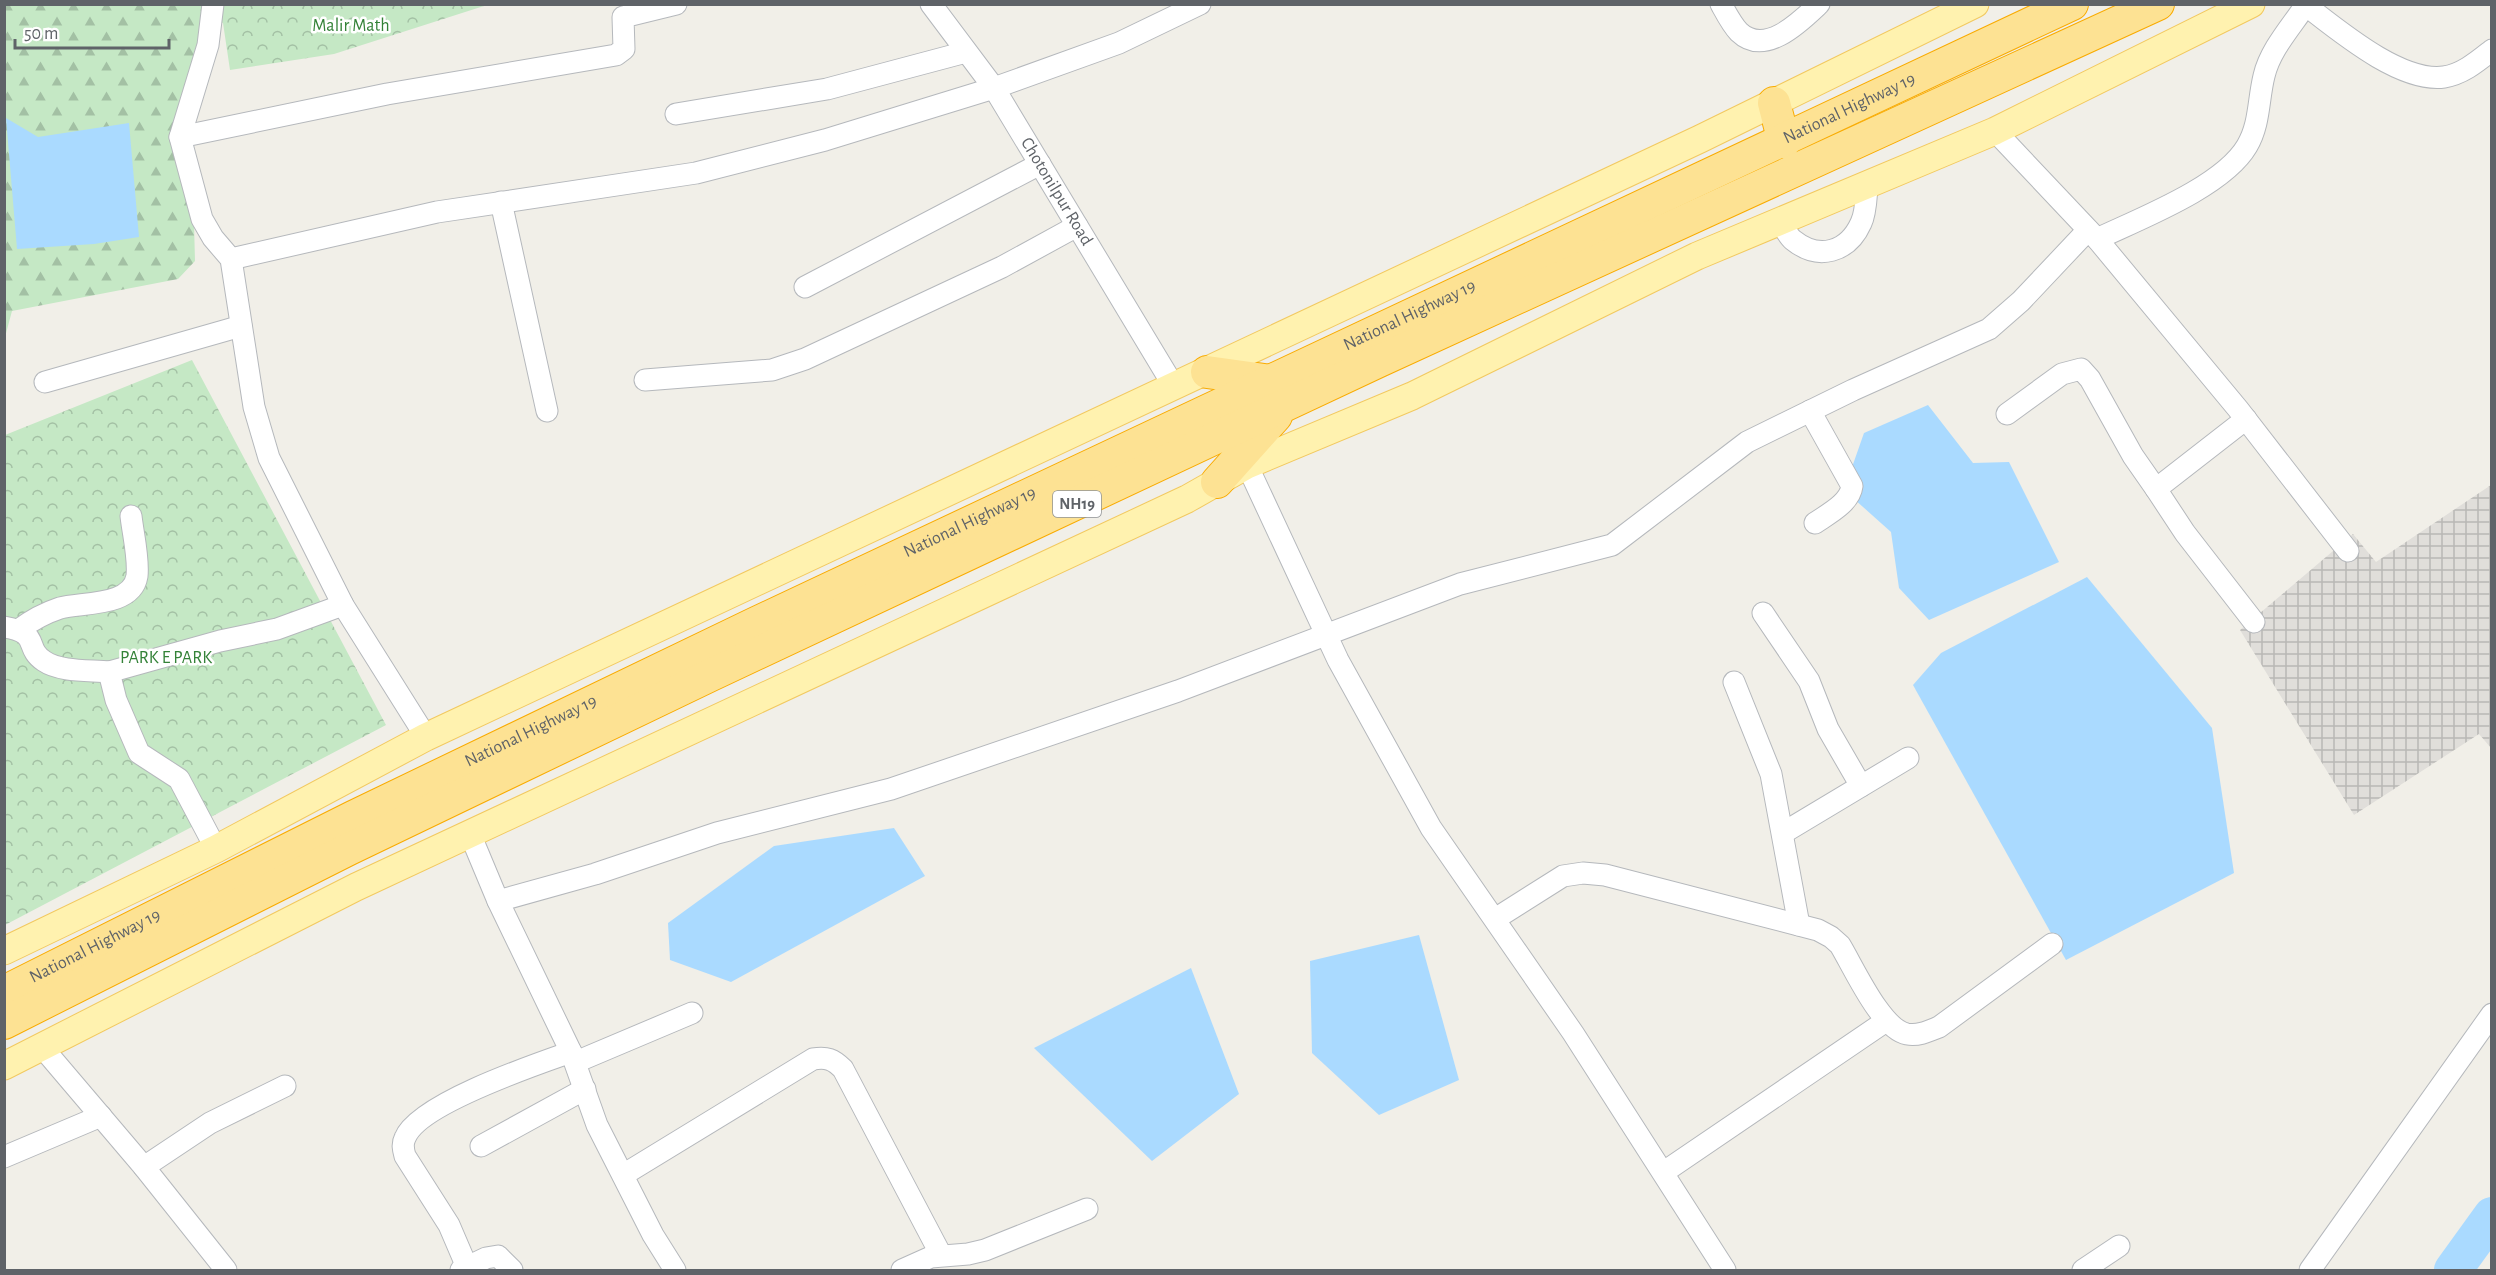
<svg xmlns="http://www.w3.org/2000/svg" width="2496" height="1275" viewBox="0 0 2496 1275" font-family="'Alegreya Sans',sans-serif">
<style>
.industrial{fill:url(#industrial-grid)}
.forest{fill:url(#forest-firs)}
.park{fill:url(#park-crowns)}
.water{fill:#aadaff}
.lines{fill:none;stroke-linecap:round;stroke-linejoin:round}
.river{stroke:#aadaff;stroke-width:38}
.minor-casing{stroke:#b5b8bc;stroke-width:23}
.major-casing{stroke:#f2c960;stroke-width:29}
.highway-casing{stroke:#f9ab00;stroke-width:34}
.minor{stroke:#fff;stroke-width:21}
.major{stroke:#fff2af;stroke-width:27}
.highway{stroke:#fde293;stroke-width:32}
.labels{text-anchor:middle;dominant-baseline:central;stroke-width:5;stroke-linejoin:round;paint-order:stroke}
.shield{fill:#fff;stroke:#8f9295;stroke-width:1.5}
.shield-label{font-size:16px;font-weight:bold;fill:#5f6368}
.park-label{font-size:18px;fill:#348238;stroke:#fff}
.street-label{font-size:18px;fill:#5f6368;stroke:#fff}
</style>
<defs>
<pattern id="industrial-grid" width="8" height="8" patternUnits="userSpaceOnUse" patternTransform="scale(1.5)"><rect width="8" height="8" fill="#e0deda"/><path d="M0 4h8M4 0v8" fill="none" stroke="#b9b8b5"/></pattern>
<pattern id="forest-firs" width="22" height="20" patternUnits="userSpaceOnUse" patternTransform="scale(1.5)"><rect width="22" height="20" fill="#c5e8c5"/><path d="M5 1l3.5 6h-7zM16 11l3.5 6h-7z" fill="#a3c0a4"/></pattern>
<pattern id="park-crowns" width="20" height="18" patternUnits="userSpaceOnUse" patternTransform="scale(1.5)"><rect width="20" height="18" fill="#c5e8c5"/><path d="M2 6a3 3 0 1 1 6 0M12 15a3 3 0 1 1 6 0" fill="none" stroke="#a3c0a4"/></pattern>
</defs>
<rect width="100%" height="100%" fill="#f1efe8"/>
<path class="industrial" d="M2491 485V748L2479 734 2354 815 2240 630 2353 534 2376 562Z"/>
<path class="forest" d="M5 5H208L192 145 195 261 178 279 12 311 5 337Z"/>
<g class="park">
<path d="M208 5H487L334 54 230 70 223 23 213 20Z"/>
<path d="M192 360 386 725 5 925V435Z"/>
</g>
<g class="water">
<path d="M6 118 38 137 129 123 139 237 94 244 17 249Z"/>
<path d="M1928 405 1973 463 2009 462 2059 562 1929 620 1899 588 1891 532 1844 490 1864 433Z"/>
<path d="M2087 577 2212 728 2234 873 2066 960 1913 685 1941 653Z"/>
<path d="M894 828 925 876 731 982 670 960 668 923 774 846Z"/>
<path d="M1419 935 1459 1080 1379 1115 1312 1053 1310 961Z"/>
<path d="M1191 968 1239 1094 1152 1161 1034 1048Z"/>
</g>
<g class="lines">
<path class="river" d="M2453 1270 2492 1216"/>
<g class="minor-casing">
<g id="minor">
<path d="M213 4 208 45 180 137 202 219 213 238 231 259 254 407 269 458 343 605 426 737"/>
<path id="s1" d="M931 4 994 88 1173 385"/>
<path d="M1721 4C1726 13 1732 25 1739 32 1765 57 1800 22 1819 4"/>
<path d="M2304 4C2338 30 2400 83 2444 77 2463 74 2478 61 2492 50"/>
<path d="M676 114 827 89 966 52"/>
<path d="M1995 131 2097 239 2238 409 2348 551"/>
<path d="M180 137 387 94 616 55 624 49 623 17 676 4"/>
<path d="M501 202 547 411"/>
<path d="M1780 221C1784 227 1788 236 1793 240 1819 261 1848 252 1861 223 1866 213 1866 198 1867 187"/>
<path d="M2097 239C2139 219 2223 187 2247 146 2260 124 2258 100 2264 76 2270 50 2291 27 2305 6"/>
<path d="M231 259 437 212 696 173 825 140 994 88 1119 43 1200 4"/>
<path d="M805 287 1040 164"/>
<path d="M645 380 772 370 805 359 1002 267 1077 226"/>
<path d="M45 382 241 326"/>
<path d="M1810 411 1852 486C1850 503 1828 514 1815 523"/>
<path d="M2007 414 2062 374 2081 369 2090 379 2133 456 2156 489"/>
<path d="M2246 419 2156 489 2185 533 2254 622"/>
<path d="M1247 465 1338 660 1431 828 1573 1033 1725 1270"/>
<path d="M1763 613 1809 681 1828 729 1861 786"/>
<path d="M4 627C42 633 23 647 44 661 60 672 90 670 109 672L116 700 139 753 179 779 216 849"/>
<path d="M20 629C32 620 45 613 60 608 82 602 132 607 137 576 139 558 133 534 131 516"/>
<path d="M109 672 220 641 277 629 343 605"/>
<path d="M1734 682 1771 774 1799 925"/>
<path d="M1783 833 1908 758"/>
<path d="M470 834 498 901 571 1052 597 1125 653 1235 675 1270"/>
<path d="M498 901 595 874 717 833 891 789 1178 691 1460 584 1612 545 1747 442 1853 390 1989 329 2021 301 2088 230"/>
<path d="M1495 919 1563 876 1583 873 1605 875 1818 930 1831 937 1840 945C1854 968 1881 1029 1907 1034 1919 1036 1929 1031 1939 1027L2052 944"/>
<path d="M42 1047 144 1167 226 1270"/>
<path d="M576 1062 692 1013"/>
<path d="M481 1146 585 1089"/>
<path d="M4 1157 101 1116"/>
<path d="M144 1167 210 1123 285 1086"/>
<path d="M1664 1172 1886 1021"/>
<path d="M623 1175 813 1059C827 1057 833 1059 843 1069L941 1255"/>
<path d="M467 1267 449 1225 405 1156C403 1149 402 1144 405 1138 418 1104 537 1064 571 1052"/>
<path d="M461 1270 486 1258 498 1256 512 1270"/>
<path d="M902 1270 931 1257 968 1254 985 1250 1087 1209"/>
<path d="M2083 1270 2119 1246"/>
<path d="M2310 1270 2492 1014"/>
</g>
</g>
<g class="major-casing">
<g id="major">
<path d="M4 951 216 849 426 737 1700 139 1975 4"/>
<path d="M4 1066 356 887 1187 499 1247 465 1412 396 1697 256 1995 131 2251 4"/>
</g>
</g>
<g class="highway-casing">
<g id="highway">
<path d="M1774 103 1784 142"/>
<path d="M1207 372 1271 381"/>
<path d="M1217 482 1276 416"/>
<path id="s2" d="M4 992 353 817 756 623 2072 4"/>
<path d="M4 1023 349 849 711 675 1379 361 2158 4"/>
</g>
</g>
<use href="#minor" class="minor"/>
<use href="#major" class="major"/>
<use href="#highway" class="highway"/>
</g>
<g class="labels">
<rect class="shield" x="1053" y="491" width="48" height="26" rx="4.5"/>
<g class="shield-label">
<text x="1077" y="504">NH19</text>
</g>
<g class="park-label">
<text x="351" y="26">Malir Math</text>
<text x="166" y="658">PARK E PARK</text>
</g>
<g class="street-label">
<text stroke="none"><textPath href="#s2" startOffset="2046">National Highway 19</textPath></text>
<text stroke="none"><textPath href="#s1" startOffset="226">Chotonilpur Road</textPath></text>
<text stroke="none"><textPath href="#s2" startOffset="1560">National Highway 19</textPath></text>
<text stroke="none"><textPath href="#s2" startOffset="1074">National Highway 19</textPath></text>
<text stroke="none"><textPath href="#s2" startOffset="588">National Highway 19</textPath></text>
<text stroke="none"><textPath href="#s2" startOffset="102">National Highway 19</textPath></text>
</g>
</g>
<rect width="2496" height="1275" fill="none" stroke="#5f6368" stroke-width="12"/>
<path d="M15 39v9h154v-9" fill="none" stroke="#5f6368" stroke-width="3"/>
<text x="24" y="39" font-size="18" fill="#5f6368" stroke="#ffffff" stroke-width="4.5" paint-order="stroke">50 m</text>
</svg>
